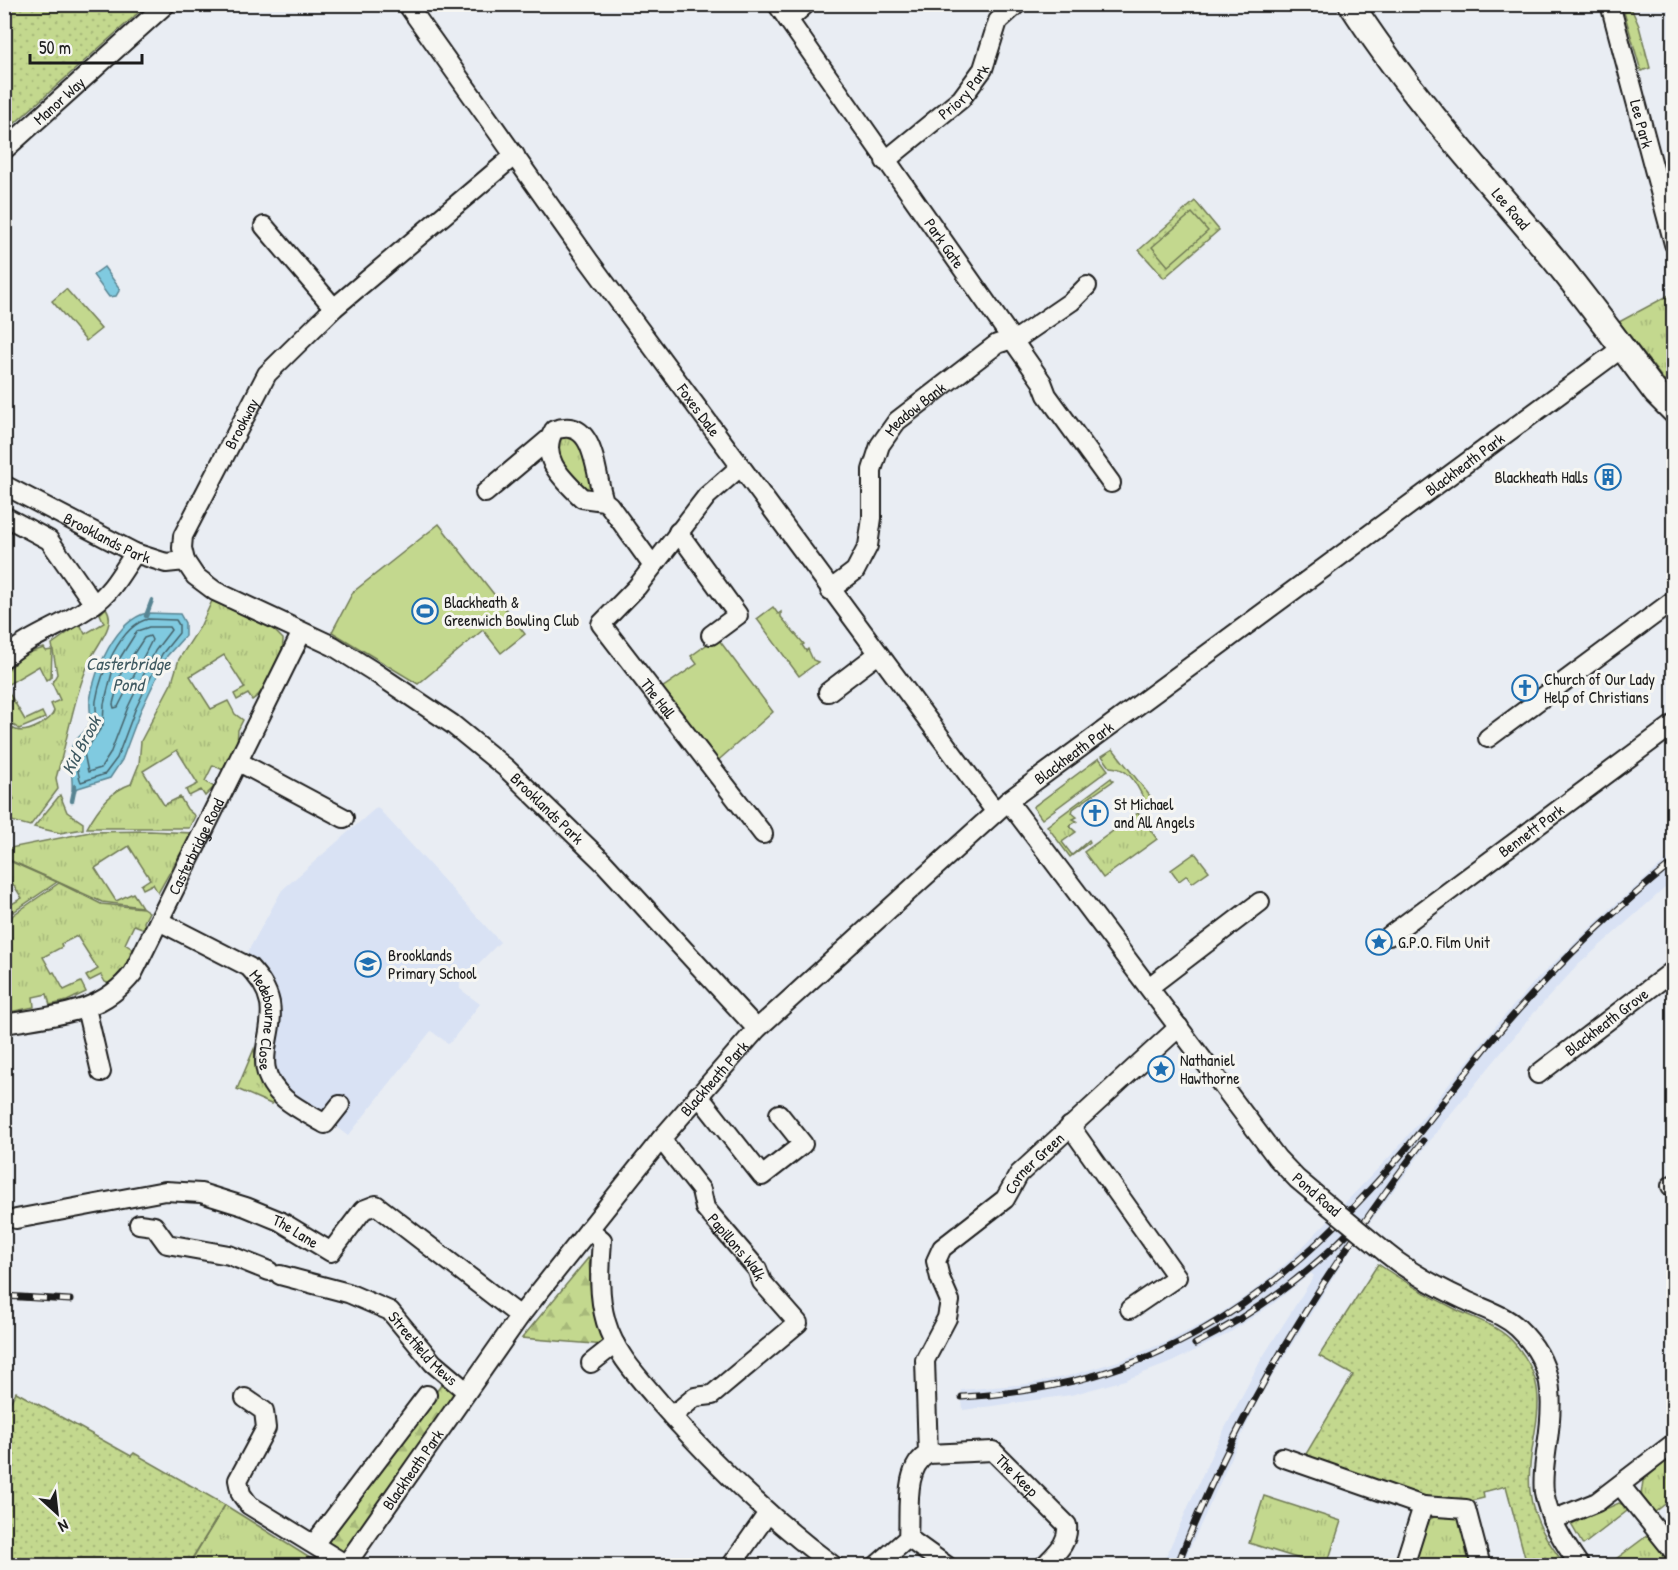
<svg xmlns="http://www.w3.org/2000/svg" width="1678" height="1570" viewBox="0 0 1678 1570" font-family="'Patrick Hand',sans-serif">
<style>
.built{fill:#d9e2f4}
.grass{fill:url(#grass-tufts);stroke:#707a55;stroke-width:1.5}
.forest{fill:url(#forest-firs);stroke:#707a55;stroke-width:1.5}
.park{fill:url(#park-dots);stroke:#707a55;stroke-width:1.5}
.garden{fill:#c3d88e;stroke:#707a55;stroke-width:1.5}
.water{fill:#80cae0;stroke:#588492;stroke-width:1.5}
.lines{fill:none;stroke-linecap:round;stroke-linejoin:round}
.shore{stroke:#44626a;stroke-width:1.5}
.stream{stroke:#588492;stroke-width:4.5}
.minor-casing{stroke:#1c1c1c;stroke-width:22}
.secondary-casing{stroke:#1c1c1c;stroke-width:28}
.minor{stroke:#f6f6f2;stroke-width:18}
.secondary{stroke:#f6f6f2;stroke-width:24}
.rail-casing{stroke:#1c1c1c;stroke-width:7}
.rail{stroke:#f6f6f2;stroke-width:4.5;stroke-dasharray:14;stroke-linecap:butt}
.minor-bridge-casing{stroke:#1c1c1c;stroke-width:22;stroke-linecap:butt}
.minor-bridge{stroke:#f6f6f2;stroke-width:18}
.labels{text-anchor:middle;dominant-baseline:central;stroke-width:6;stroke-linejoin:round;paint-order:stroke}
.street-label{font-size:16px;fill:#1c1c1c;stroke:#f6f6f2}
.poi-label{font-size:16px;fill:#1c1c1c;stroke:#f6f6f2;text-anchor:start}
.water-label{font-size:18px;font-style:italic;fill:#3f5961;stroke:#f6f6f2}
</style>
<defs>
<pattern id="grass-tufts" width="24" height="20" patternUnits="userSpaceOnUse" patternTransform="scale(1.5)"><rect width="24" height="20" fill="#c3d88e"/><path d="M3 7l-1-3M5 7V3M7 7l1-3M15 17l-1-3M17 17v-4M19 17l1-3" fill="none" stroke="#a7b97a"/></pattern>
<pattern id="forest-firs" width="22" height="20" patternUnits="userSpaceOnUse" patternTransform="scale(1.5)"><rect width="22" height="20" fill="#c3d88e"/><path d="M5 1l3.5 6h-7zM16 11l3.5 6h-7z" fill="#a7b97a"/></pattern>
<pattern id="park-dots" width="8" height="8" patternUnits="userSpaceOnUse" patternTransform="scale(1.5)"><rect width="8" height="8" fill="#c3d88e"/><path d="M2 2h.1M6 6h.1" fill="none" stroke="#a7b97a" stroke-width="1.8" stroke-linecap="round"/></pattern>
</defs>
<rect width="100%" height="100%" fill="#e9edf3"/>
<filter id="ink" filterUnits="userSpaceOnUse"><feTurbulence type="fractalNoise" baseFrequency=".0167" numOctaves="2"/><feDisplacementMap in="SourceGraphic" scale="12" xChannelSelector="R" yChannelSelector="G"/><feConvolveMatrix kernelMatrix="1 2 1 2 8 2 1 2 1" color-interpolation-filters="sRGB"/></filter>
<g filter="url(#ink)">
<g class="built">
<path d="M377 807 500 942 460 982V989L480 1004 449 1044 431 1031 348 1136 315 1111 291 1098 276 1074 272 1060 282 1006 268 972 246 955 282 890Z"/>
<path d="M1673 855V881L1578 965 1533 1014 1444 1122 1355 1242 1260 1396 1182 1565H1162L1215 1447 1262 1358 1314 1276 1311 1273 1274 1303 1226 1335 1172 1362 1125 1380 1071 1395 963 1410 961 1390 1028 1384 1068 1376 1122 1360 1164 1343 1212 1319 1252 1292 1290 1260 1397 1149 1499 1022 1536 980 1609 910Z"/>
</g>
<g class="grass">
<path d="M1632 10 1639 26 1650 68 1641 71 1624 12Z"/>
<path d="M1671 294 1674 303 1673 392 1619 322Z"/>
<path d="M561 434 582 440 592 481 590 493 563 468 556 448Z"/>
<path d="M212 601 271 627 283 639C284 656 266 692 252 700L248 694 237 700 234 694 245 688 224 655 190 676 211 709 228 701 235 714 243 720 238 730 237 745 223 770 213 765 205 781 214 787 205 796 201 790 189 796 186 790 198 784 177 750 143 771 164 805 180 797 187 809 195 816 189 828H87C97 809 110 791 131 784L139 764 141 741 172 682 179 659 200 627Z"/>
<path d="M106 608C117 624 98 643 91 658 74 695 68 738 56 778L58 789 30 826 8 820 5 804 14 799 5 783V715C7 721 10 728 16 730 28 734 51 721 54 711L51 704 60 700 52 683 57 674 52 644 80 624 85 634 104 623 100 614Z"/>
<path d="M44 648 46 651 52 650 51 678 46 680 39 666 5 686 25 720 42 712 45 718 19 729C0 719 4 690 5 672L25 654Z"/>
<path d="M1113 749 1154 801 1148 805C1137 789 1133 768 1110 767L1102 756Z"/>
<path d="M1099 758 1108 770 1042 819 1033 807Z"/>
<path d="M1111 778 1113 781 1073 809 1072 813 1077 817 1073 819 1077 821 1069 826 1076 832 1062 842 1072 855 1089 840 1090 842 1070 857 1047 826Z"/>
<path d="M60 795 67 812 83 823V829L60 833 34 827Z"/>
<path d="M1138 813 1157 839 1103 878 1084 852Z"/>
<path d="M150 831 192 833 158 893 153 884 143 889 141 885 150 879 129 846 95 868 116 901 133 893 142 907 102 902 5 858V849L90 832Z"/>
<path d="M5 859 57 882 13 912 10 905 22 898 5 872Z"/>
<path d="M59 883 101 904 143 908 149 912 144 922 145 929 134 925 125 944 134 950 126 965 110 984 105 982 101 975 89 981 86 976 98 969 77 936 61 944 62 947 43 957 52 973 54 972 64 990 81 982 86 992 67 1001 50 1005 47 994 33 997 34 1007 5 1013V930L13 915Z"/>
<path d="M254 1049 259 1078 274 1101 271 1104 237 1089Z"/>
<path d="M1673 1454V1498L1655 1512 1641 1495 1643 1481Z"/>
<path d="M1264 1496 1341 1521 1327 1565H1319L1249 1543Z"/>
<path d="M1619 1503 1631 1508 1583 1545 1571 1524Z"/>
<path d="M225 1505 321 1565V1566H188Z"/>
<path d="M1438 1515 1460 1519 1475 1565 1411 1566 1426 1521Z"/>
<path d="M1648 1535 1672 1565H1608Z"/>
</g>
<g class="forest">
<path d="M589 1257 591 1296 605 1345 522 1338Z"/>
<path d="M442 1384 458 1394 347 1551 341 1554 325 1548 326 1534 331 1531Z"/>
</g>
<g class="park">
<path d="M5 4H147V5L5 132Z"/>
<path d="M1195 201 1219 230 1164 278 1139 250Z"/>
<path d="M1378 1264C1404 1282 1429 1296 1457 1310 1477 1320 1500 1326 1515 1344 1560 1395 1524 1438 1530 1492 1533 1520 1549 1544 1565 1565H1527L1506 1486 1483 1492 1484 1498 1467 1502 1433 1501 1303 1459 1353 1375 1319 1356Z"/>
<path d="M16 1392 131 1456 134 1453 225 1505 188 1565H5V1412Z"/>
</g>
<g class="garden">
<path d="M1192 213 1208 231 1168 266 1152 247Z"/>
<path d="M66 289 101 329 86 341 52 301Z"/>
<path d="M439 524 525 634 501 653 483 630 418 684 332 632 353 592Z"/>
<path d="M773 607 778 614 781 612V617L804 644 802 645 806 651 808 649 813 660 818 662 799 676 757 619Z"/>
<path d="M719 640 773 712 713 765 656 692 697 664 691 656 709 643 713 645Z"/>
<path d="M1195 853 1209 871 1192 883 1187 875 1179 881 1171 870Z"/>
</g>
<g class="water">
<path d="M104 267 120 289 116 296 109 297 93 275Z"/>
<path d="M147 613 180 614 185 623V636L167 656 140 712 122 760 110 778 72 790C73 778 70 766 70 754 70 740 85 735 89 724 92 717 89 708 90 701 94 671 116 620 147 613Z"/>
</g>
<g class="lines">
<g class="shore">
<path d="M148 619 176 620 179 625V633L162 654 135 710 117 758 105 774 81 782C78 775 74 753 78 746 84 738 92 735 96 724 98 717 95 709 96 701 100 675 121 625 148 619Z"/>
<path d="M149 627H169L171 630 155 651 128 707 110 754 101 768 88 772 84 753 103 725 104 704 113 669 137 631Z"/>
<path d="M150 636 152 640 118 707 114 708 113 704 121 673 144 638Z"/>
</g>
<g class="stream">
<path d="M146 616 152 600"/>
<path d="M72 801 75 786"/>
</g>
<g class="minor-casing">
<g id="minor">
<path id="s1" d="M407 4 589 261 995 811"/>
<path id="s2" d="M777 4 1042 382 1047 395 1111 483"/>
<path id="s3" d="M1610 4 1674 244"/>
<path d="M788 20 806 4"/>
<path id="s4" d="M4 150 166 4"/>
<path id="s5" d="M885 161 961 99 983 69 998 21 1017 4"/>
<path d="M264 226 334 308"/>
<path id="s6" d="M740 467 707 496 637 587 601 624 763 834"/>
<path id="s7" d="M4 485 135 553 166 563 185 561 195 576 215 591 333 646 373 671 452 724 506 768 604 863 757 1029"/>
<path d="M485 493 549 439"/>
<path d="M604 501C594 472 596 416 554 430 538 458 563 479 582 498L604 501 609 505 653 566"/>
<path d="M4 516 49 540 94 604"/>
<path d="M678 532 738 615 711 635"/>
<path id="s8" d="M185 561 182 548 183 536 267 374 334 308 515 155"/>
<path id="s9" d="M830 590 855 571 868 546 872 518V470L880 445 897 421 997 344 1021 336 1072 301 1087 286"/>
<path d="M4 658C31 635 66 625 94 604 112 592 123 570 135 553"/>
<path d="M828 692 878 654"/>
<path d="M1488 738 1674 600"/>
<path d="M239 762 344 818"/>
<path d="M1008 801 1277 1158 1297 1179 1328 1205"/>
<path id="s10" d="M159 921 249 967C259 978 267 988 270 1003 276 1039 247 1066 285 1099 297 1109 312 1116 325 1124L340 1105"/>
<path id="s11" d="M1389 936 1674 724"/>
<path d="M1149 987 1260 902"/>
<path d="M86 1008 101 1072"/>
<path id="s12" d="M4 1024C53 1015 101 1015 133 973L302 632"/>
<path id="s13" d="M1538 1074 1674 970"/>
<path d="M698 1095 762 1176 803 1144 779 1114"/>
<path d="M1070 1126 1177 1277 1130 1309"/>
<path id="s14" d="M661 1139 701 1190 705 1208 757 1269 762 1282 798 1323 712 1395 695 1397 672 1416"/>
<path d="M1674 1184 1671 1186 1674 1189"/>
<path id="s15" d="M16 1219 165 1191 201 1193 246 1207 280 1221 331 1252 363 1210 376 1205 520 1316"/>
<path d="M139 1224 154 1226 167 1244 229 1255 269 1271"/>
<path d="M589 1229 602 1240C600 1268 598 1295 606 1322 615 1354 640 1379 661 1404 713 1463 770 1519 834 1566"/>
<path d="M1386 1253C1410 1273 1437 1287 1465 1300 1483 1309 1503 1314 1518 1328 1555 1363 1554 1400 1547 1446 1545 1462 1542 1477 1544 1492 1549 1520 1564 1543 1580 1566"/>
<path id="s16" d="M280 1275 348 1293 390 1311 433 1363 466 1391"/>
<path d="M591 1363 615 1344"/>
<path d="M245 1398 264 1411 266 1428 238 1480 241 1494 249 1505 345 1564"/>
<path id="s17" d="M928 1454 925 1360 947 1318 950 1301 940 1278 936 1261 942 1248 1005 1199 1019 1174 1179 1027"/>
<path d="M1282 1457 1423 1506"/>
<path d="M1620 1485 1674 1552"/>
<path d="M1552 1520 1597 1502 1674 1443"/>
<path d="M908 1538 947 1566"/>
<path d="M314 1544 427 1395"/>
<path id="s18" d="M345 1566 520 1316 661 1139 757 1029 1008 801 1622 348"/>
<path d="M731 1566 768 1513"/>
<path id="s19" d="M876 1566 908 1538C910 1512 903 1467 928 1454L993 1451 1067 1525C1069 1543 1056 1553 1044 1566"/>
<path d="M1404 1566 1423 1506 1466 1509 1481 1566"/>
</g>
</g>
<g class="secondary-casing">
<g id="secondary">
<path id="s20" d="M1351 4C1410 96 1484 175 1553 258 1589 302 1622 348 1656 393L1674 411"/>
</g>
</g>
<use href="#minor" class="minor"/>
<use href="#secondary" class="secondary"/>
<g class="rail-casing">
<g id="rail">
<path d="M4 1296 70 1300"/>
<path d="M1195 1344C1252 1315 1306 1276 1351 1230"/>
<path d="M962 1397C1156 1386 1270 1304 1394 1163 1429 1123 1459 1080 1492 1040 1547 975 1607 915 1674 862"/>
<path d="M1177 1566C1236 1412 1325 1272 1423 1141"/>
</g>
</g>
<use href="#rail" class="rail"/>
<g class="minor-bridge-casing">
<path id="minor-bridge" d="M1328 1205 1386 1253"/>
</g>
<use href="#minor-bridge" class="minor-bridge"/>
</g>
</g>
<defs>
<g id="building-ring" transform="scale(1.35)"><circle r="9.5" fill="#f6f6f2" stroke="#1f6fb2" stroke-width="1.5"/><path d="M-4-6H4V6H1V3H-1V6H-4ZM-2.5-4.3h1.7v1.8h-1.7ZM.8-4.3h1.7v1.8H.8ZM-2.5-1h1.7V.8h-1.7ZM.8-1h1.7V.8H.8Z" fill="#1f6fb2"/></g>
<g id="stadium-ring" transform="scale(1.35)"><circle r="9.5" fill="#f6f6f2" stroke="#1f6fb2" stroke-width="1.5"/><path d="M0-5a6.5 5 0 1 0 0 10a6.5 5 0 1 0 0-10ZM-3.5-1.8h7v3.6h-7Z" fill="#1f6fb2"/></g>
<g id="church-ring" transform="scale(1.35)"><circle r="9.5" fill="#f6f6f2" stroke="#1f6fb2" stroke-width="1.5"/><path d="M-1.2-6h2.4v3.5h3.3v2.4h-3.3V6h-2.4V-.1h-3.3v-2.4h3.3Z" fill="#1f6fb2"/></g>
<g id="sight-ring" transform="scale(1.35)"><circle r="9.5" fill="#f6f6f2" stroke="#1f6fb2" stroke-width="1.5"/><path d="M0-6L1.8-2.2L6-1.7L2.9 1.2L3.7 5.4L0 3.3L-3.7 5.4L-2.9 1.2L-6-1.7L-1.8-2.2Z" fill="#1f6fb2"/></g>
<g id="school-ring" transform="scale(1.35)"><circle r="9.5" fill="#f6f6f2" stroke="#1f6fb2" stroke-width="1.5"/><path d="M0-5L7-2L0 1L-7-2ZM-4 1L0 2.5L4 1V4Q0 6-4 4Z" fill="#1f6fb2"/></g>
</defs>
<g fill-rule="evenodd">
<use href="#building-ring" x="1608" y="477"/>
<use href="#stadium-ring" x="425" y="611"/>
<use href="#church-ring" x="1525" y="688"/>
<use href="#church-ring" x="1095" y="813"/>
<use href="#sight-ring" x="1379" y="942"/>
<use href="#school-ring" x="368" y="964"/>
<use href="#sight-ring" x="1161" y="1069"/>
</g>
<g class="labels">
<g class="street-label">
<text stroke="none"><textPath href="#s5" startOffset="105">Priory Park</textPath></text>
<text stroke="none"><textPath href="#s4" startOffset="74">Manor Way</textPath></text>
<text stroke="none"><textPath href="#s3" startOffset="124">Lee Park</textPath></text>
<text stroke="none"><textPath href="#s20" startOffset="260">Lee Road</textPath></text>
<text stroke="none"><textPath href="#s2" startOffset="292">Park Gate</textPath></text>
<text stroke="none"><textPath href="#s1" startOffset="500">Foxes Dale</textPath></text>
<text stroke="none"><textPath href="#s9" startOffset="213">Meadow Bank</textPath></text>
<text stroke="none"><textPath href="#s8" startOffset="152">Brookway</textPath></text>
<text stroke="none"><textPath href="#s18" startOffset="1584">Blackheath Park</textPath></text>
<text stroke="none"><textPath href="#s7" startOffset="116">Brooklands Park</textPath></text>
<text stroke="none"><textPath href="#s6" startOffset="304">The Hall</textPath></text>
<text stroke="none"><textPath href="#s18" startOffset="1098">Blackheath Park</textPath></text>
<text stroke="none"><textPath href="#s7" startOffset="642">Brooklands Park</textPath></text>
<text stroke="none"><textPath href="#s11" startOffset="177">Bennett Park</textPath></text>
<text stroke="none"><textPath href="#s12" startOffset="284">Casterbridge Road</textPath></text>
<text stroke="none"><textPath href="#s10" startOffset="159">Medebourne Close</textPath></text>
<text stroke="none"><textPath href="#s13" startOffset="86">Blackheath Grove</textPath></text>
<text stroke="none"><textPath href="#s18" startOffset="612">Blackheath Park</textPath></text>
<text stroke="none"><textPath href="#s17" startOffset="342">Corner Green</textPath></text>
<text transform="translate(1317 1194) rotate(41)">Pond Road</text>
<text stroke="none"><textPath href="#s15" startOffset="290">The Lane</textPath></text>
<text stroke="none"><textPath href="#s14" startOffset="134">Papillons Walk</textPath></text>
<text stroke="none"><textPath href="#s16" startOffset="166">Streetfield Mews</textPath></text>
<text stroke="none"><textPath href="#s18" startOffset="118">Blackheath Park</textPath></text>
<text stroke="none"><textPath href="#s19" startOffset="232">The Keep</textPath></text>
</g>
<g class="poi-label">
<text x="1588" y="477" text-anchor="end">Blackheath Halls</text>
<text x="444" y="602">Blackheath &amp;<tspan x="444" dy="18">Greenwich Bowling Club</tspan></text>
<text x="1544" y="679">Church of Our Lady<tspan x="1544" dy="18">Help of Christians</tspan></text>
<text x="1114" y="804">St Michael<tspan x="1114" dy="18">and All Angels</tspan></text>
<text x="1398" y="942">G.P.O. Film Unit</text>
<text x="388" y="955">Brooklands<tspan x="388" dy="18">Primary School</tspan></text>
<text x="1180" y="1060">Nathaniel<tspan x="1180" dy="18">Hawthorne</tspan></text>
</g>
<g class="water-label">
<text x="128" y="663">Casterbridge<tspan x="128" dy="21">Pond</tspan></text>
<text transform="translate(81 745) rotate(-62)">Kid Brook</text>
</g>
</g>
<rect width="1678" height="1570" fill="none" stroke="#f6f6f2" stroke-width="24"/>
<rect x="12" y="12" width="1654" height="1546" fill="none" stroke="#1c1c1c" stroke-width="2" filter="url(#ink)"/>
<g transform="translate(57 1513) rotate(153)" stroke="#f6f6f2" stroke-width="4.5" paint-order="stroke">
<path d="M0-4.5L10 22L0 15L-10 22Z" fill="#1c1c1c"/>
<text y="-9" font-size="16" font-weight="bold" text-anchor="middle" fill="#1c1c1c">N</text>
</g>
<path d="M30 54v9h112v-9" fill="none" stroke="#1c1c1c" stroke-width="3"/>
<text x="39" y="54" font-size="18" fill="#1c1c1c" stroke="#f6f6f2" stroke-width="4.5" paint-order="stroke">50 m</text>
</svg>
